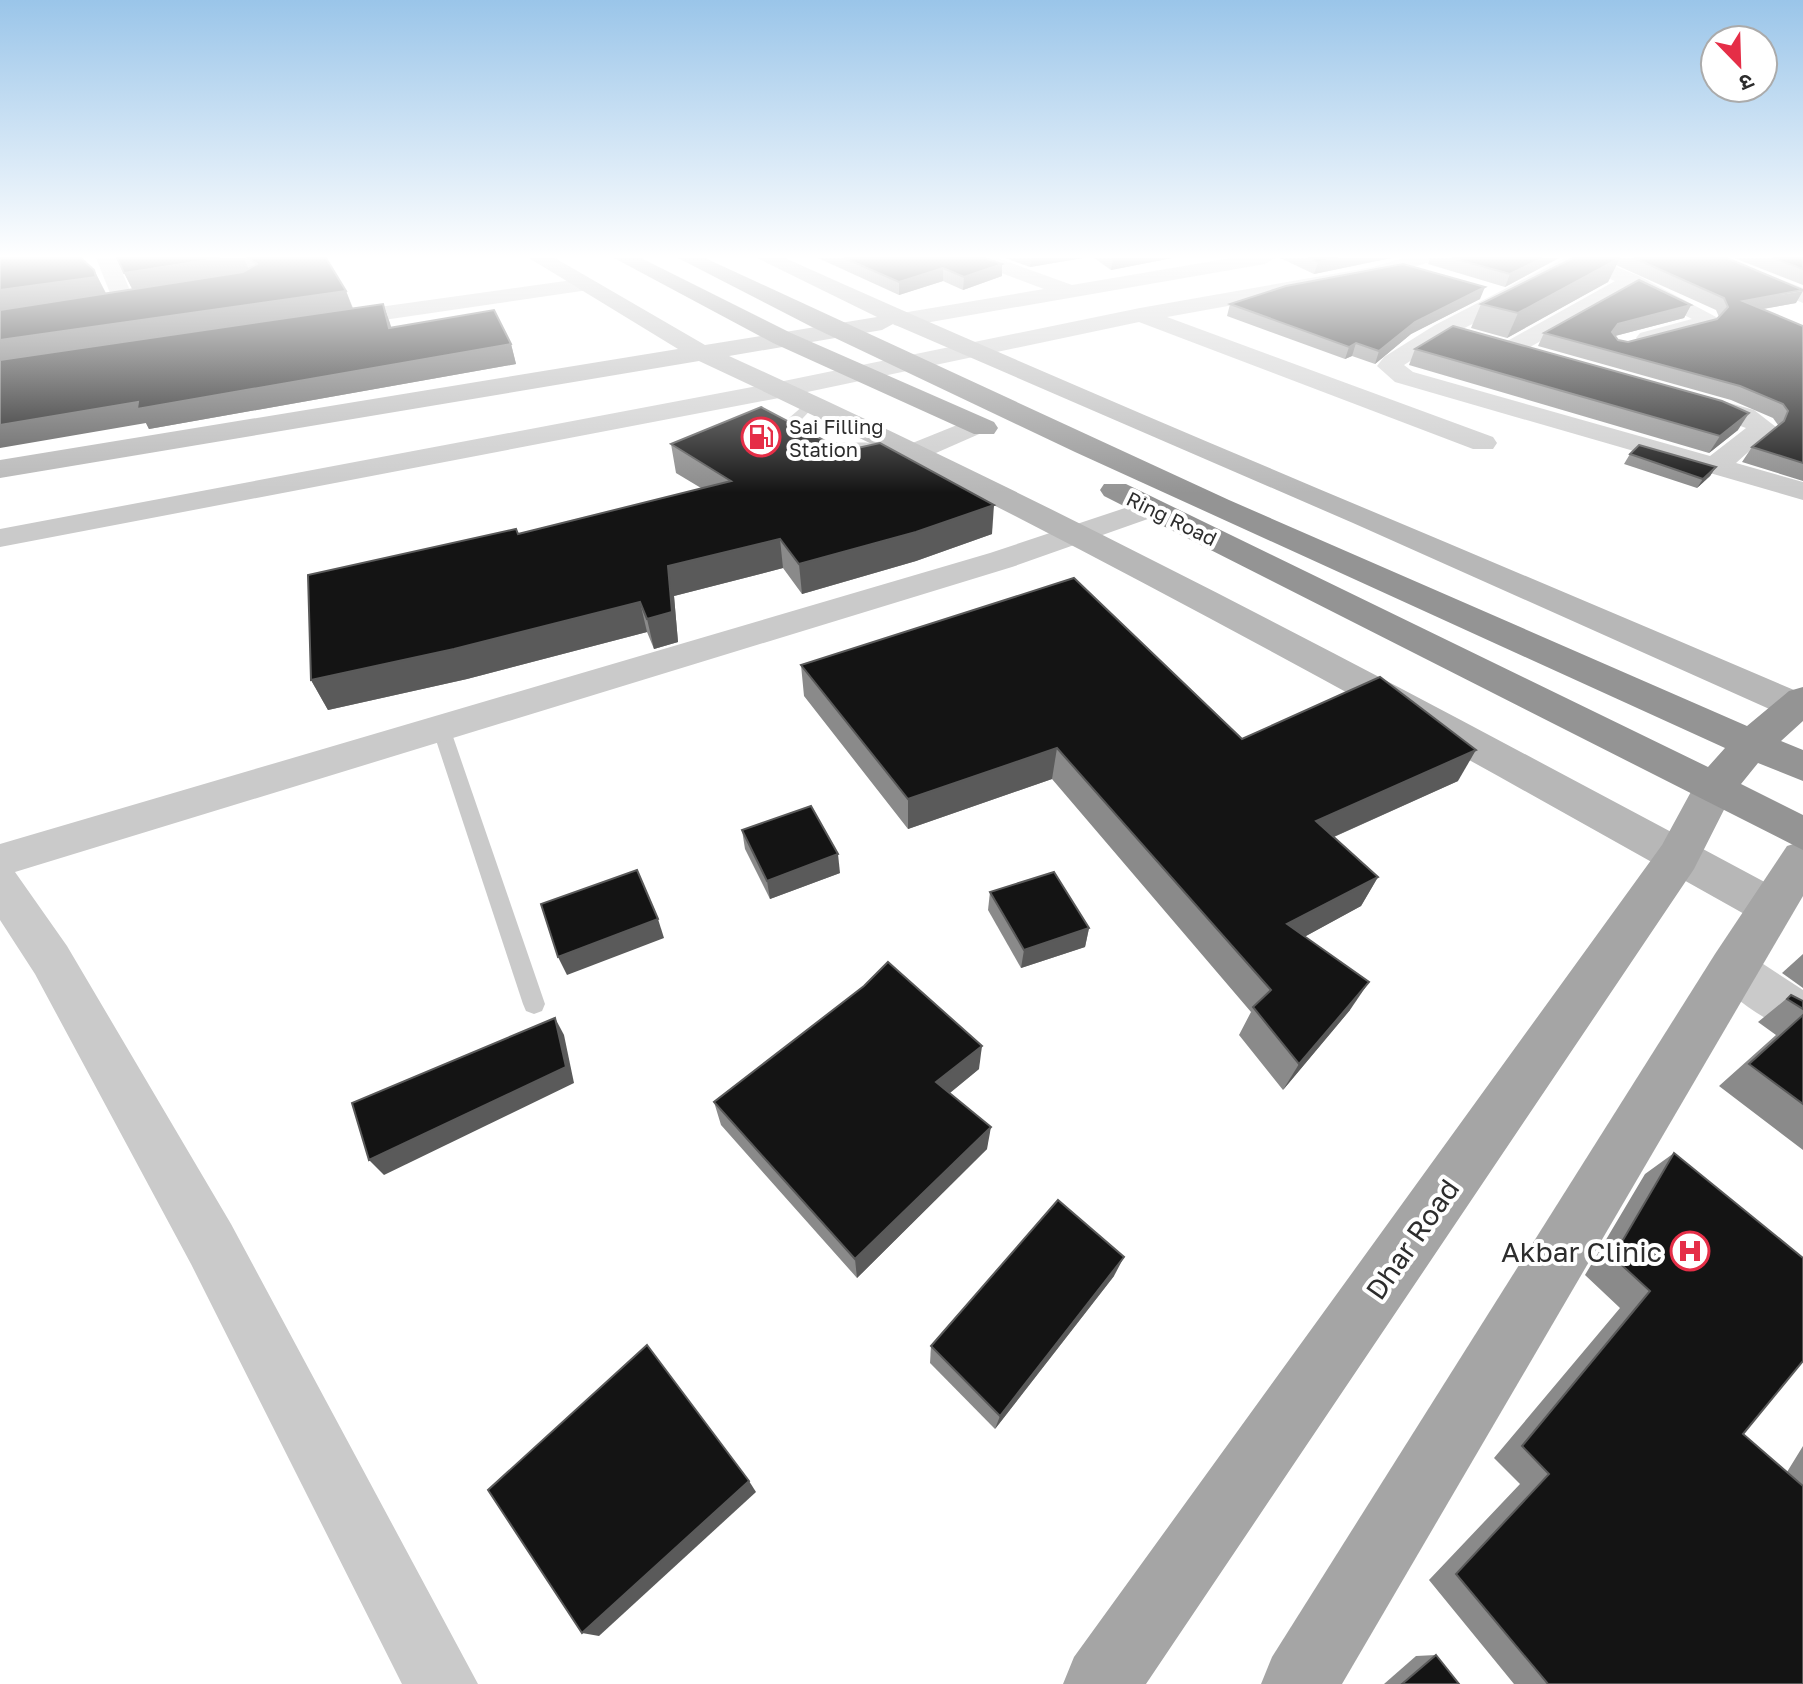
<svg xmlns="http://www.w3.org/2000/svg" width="1803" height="1684" viewBox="0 0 1803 1684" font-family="'Golos Text','Noto Sans Devanagari',sans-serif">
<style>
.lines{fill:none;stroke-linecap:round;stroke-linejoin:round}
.lane{fill:#cacaca;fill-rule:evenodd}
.street{fill:#cacaca;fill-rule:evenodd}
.secondary{fill:#b7b7b7;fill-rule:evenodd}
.primary{fill:#a5a5a5;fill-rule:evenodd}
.highway{fill:#949494;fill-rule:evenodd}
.wall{fill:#8a8a8a}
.shaded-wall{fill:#5a5a5a}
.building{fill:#141414;stroke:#5a5a5a;stroke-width:2}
.labels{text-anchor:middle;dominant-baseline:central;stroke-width:8;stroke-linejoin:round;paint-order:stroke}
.far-poi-label{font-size:20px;fill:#2d2d2d;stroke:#fff;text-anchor:start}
.far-street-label{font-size:20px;fill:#2d2d2d;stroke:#fff}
.near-street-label{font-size:28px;fill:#2d2d2d;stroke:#fff}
.near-poi-label{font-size:28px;fill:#2d2d2d;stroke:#fff;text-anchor:end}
</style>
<rect width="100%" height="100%" fill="#fff"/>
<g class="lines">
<g class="lane">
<path d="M811 399 817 403 802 419 811 435C835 450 867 437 881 446L879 449C844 456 803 456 789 418Z"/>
<path d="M441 722 450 728 545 1004 542 1011 534 1014 526 1011 523 1004 432 728Z"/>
</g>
<g class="street">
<path d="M96 258H116L132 295 165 289 176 296 165 303 116 308Z"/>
<path d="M969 258H997L1072 285 1231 258H1275L1265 264 902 327 894 325 891 320 894 315 902 313 1044 289 972 262Z"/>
<path d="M1403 258H1432L1429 262 1377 279 1167 317 1493 437 1497 443 1493 449H1473L1139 322 779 398 0 547V529L779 382 1140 308 1373 267Z"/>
<path d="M1565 258H1594L1639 276 1718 318 1709 329 1648 345 1640 343 1636 338 1640 333 1692 319 1632 289 1518 354H1502L1498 349 1502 344 1615 281 1581 268 1451 335 1404 365 1413 372 1710 456 1746 428 1682 405 1678 400 1682 395 1691 392 1754 410 1776 427 1736 463 1803 482V500L1395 382 1377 366 1384 357 1435 325Z"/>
<path d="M1700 258H1727L1803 288V303Z"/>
<path d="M587 278 598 284 595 289 329 328 318 321 329 314Z"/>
<path d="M977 417 986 419 990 425 986 431 920 460H900L896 454 900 448Z"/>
<path d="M1152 499 1162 502 1167 508 1162 514 1012 567 15 872 67 946 231 1224 478 1684H402L191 1264 35 974 0 920V844L990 553Z"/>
<path d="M1732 948 1748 954 1803 990V1037C1776 1027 1721 994 1709 968L1716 954Z"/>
</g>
<path class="secondary" d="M529 258H555L705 345 877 317 757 258H785C1121 409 1464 548 1803 694V717L1783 715 1353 523 893 324 882 330 729 356C1089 519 1439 708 1787 894L1794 907 1787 920 1771 926 1755 920C1408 725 1060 529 699 361L0 478V460L678 349Z"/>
<g class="primary">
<path d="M1714 773 1729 777 1735 788 1694 869 1146 1684H1063L1074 1657 1662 845 1699 777Z"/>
<path d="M1803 841V896L1342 1684H1261L1272 1657 1715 954 1787 846Z"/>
</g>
<g class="highway">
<path d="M614 258H641L791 333 994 422 998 428 994 434H974L773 343Z"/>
<path d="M678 258H705L1229 500 1747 726 1789 691 1803 687V721L1781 741 1803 750V781L1758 763 1741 784 1803 815V850L1104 496 1100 490 1104 484H1126L1708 767 1725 748 1075 452 812 327Z"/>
</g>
</g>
<g class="wall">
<path d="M117 258H326L346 291 353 308 383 304 391 327 511 344 516 364 149 429 146 423 94 270 106 293 132 289Z"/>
<path d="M818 258H985L1002 276 963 290 943 281 899 295Z"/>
<path d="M1005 258H1083L1030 267Z"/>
<path d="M1094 258H1172L1111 270Z"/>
<path d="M1280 258H1391L1314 274Z"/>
<path d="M1430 258H1559L1505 287 1428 264Z"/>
<path d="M1573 258H1727L1796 303 1762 309 1803 326V481L1742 462 1752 447 1778 425 1773 418 1731 400 1538 346 1544 333 1691 305 1684 318 1615 336 1618 340 1628 342 1717 319 1719 317 1716 310 1616 265 1608 282 1507 338 1471 328 1481 304Z"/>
<path d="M1734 258H1803V285Z"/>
<path d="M1480 299 1411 334 1375 364 1352 356 1345 359 1227 316 1230 304Z"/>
<path d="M1415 349 1738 430 1709 453 1409 365Z"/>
<path d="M671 444 992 534 916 561 802 594 783 568 674 596 678 642 654 649 647 632 467 679 328 710 311 680 701 488 676 473Z"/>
<path d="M1630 454 1716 467 1710 476 1697 488 1624 464Z"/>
<path d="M801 665 1242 739 1458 781 1334 837 1378 877 1361 906 1304 937 1350 1010 1283 1090 1239 1035 1251 1012 1052 779 908 829 804 696Z"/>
<path d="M742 830 840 873 770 899 745 849Z"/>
<path d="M990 892 1089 928 1085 947 1021 968 988 910Z"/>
<path d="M1803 954V988L1782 973Z"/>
<path d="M1791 995 1803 1001V1150L1719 1086 1776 1035 1758 1022Z"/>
<path d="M979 1069 950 1093 987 1149 857 1278 721 1125 714 1102Z"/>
<path d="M1674 1153 1743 1434 1787 1472 1803 1446V1684H1514L1429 1580 1520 1484 1494 1458 1620 1308 1585 1275 1645 1174Z"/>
<path d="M1114 1276 995 1429 930 1363 931 1346Z"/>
<path d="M1436 1655 1459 1684H1384L1416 1656Z"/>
</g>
<g class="shaded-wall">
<path d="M220 258H244L250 272 134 292 124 273Z"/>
<path d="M1031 258H1083L1030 267Z"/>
<path d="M1113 258H1172L1111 270Z"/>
<path d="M1338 258H1391L1314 274 1318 262Z"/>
<path d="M1542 258H1559L1505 287 1510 274Z"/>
<path d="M1620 258 1608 282 1507 338 1518 313Z"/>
<path d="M1002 264V276L963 290 964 277Z"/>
<path d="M943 268V281L899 295V282Z"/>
<path d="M94 270 107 296 0 311V290Z"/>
<path d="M1485 287 1480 299 1411 334 1375 364 1379 351 1415 322Z"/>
<path d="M346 291 353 310 0 362V340Z"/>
<path d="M1803 291 1796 303 1735 314 1743 301Z"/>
<path d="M383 304 390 323 396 347 389 328Z"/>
<path d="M1691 305 1684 318 1611 337 1612 332 1618 324Z"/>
<path d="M1356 343 1352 356 1345 359 1349 347Z"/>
<path d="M511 344 516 364 149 429 146 423 0 448V425L138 402Z"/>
<path d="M1749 413 1738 430 1709 453 1720 436Z"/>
<path d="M1716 467 1710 476 1697 488 1703 479Z"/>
<path d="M994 505 992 534 916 561 802 594 799 564Z"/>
<path d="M780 539 783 568 674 596 678 642 654 649 647 619 668 566Z"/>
<path d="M640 602 647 632 467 679 328 710 311 680Z"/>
<path d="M1057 748 1052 779 908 829V799Z"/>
<path d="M1476 750 1458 781 1302 851 1316 821Z"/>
<path d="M838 854 840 873 770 899 767 881Z"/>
<path d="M1378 877 1361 906 1273 954 1287 924Z"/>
<path d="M658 919 664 938 567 975 558 957Z"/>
<path d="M1089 928 1085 947 1021 968 1024 950Z"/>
<path d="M1369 982 1350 1010 1283 1090 1299 1064Z"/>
<path d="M555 1018 564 1035 574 1083 384 1175 369 1160Z"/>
<path d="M982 1046 979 1069 935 1105 936 1082Z"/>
<path d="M991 1127 987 1149 857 1278 855 1259Z"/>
<path d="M1124 1257 1114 1276 995 1429 1000 1416Z"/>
<path d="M749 1481 756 1492 599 1636 582 1633Z"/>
</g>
<g class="building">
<path d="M0 258H81L94 270 96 277 0 290Z"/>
<path d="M117 258H220L124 273Z"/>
<path d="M248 258H326L346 291 0 340V310L243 272 257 264Z"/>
<path d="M844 258H985L1002 264 964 277 943 268 899 282Z"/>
<path d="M1308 258H1338L1318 262Z"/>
<path d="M1452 258H1542L1510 274Z"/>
<path d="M1573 258H1620L1518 313 1481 304Z"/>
<path d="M1634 258H1727L1803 290 1743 301 1803 326V463L1752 447 1784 421 1788 411 1783 404 1740 386 1544 333 1639 280 1691 305 1618 324 1612 332 1618 340 1628 342 1717 319 1728 307 1724 298Z"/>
<path d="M1773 258H1803V269Z"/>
<path d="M1403 264 1485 287 1415 322 1379 351 1356 343 1349 347 1230 304 1286 286Z"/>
<path d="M383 304 389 328 494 310 511 344 137 409 138 402 0 425V360Z"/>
<path d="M1453 326 1722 401 1749 413 1720 436 1415 349Z"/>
<path d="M761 407 844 451 880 443 994 505 916 532 799 564 780 539 668 566 672 612 647 619 640 602 454 649 311 680 308 575 516 529 518 534 731 481 671 444Z"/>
<path d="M1639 445 1716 467 1703 479 1630 454Z"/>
<path d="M1074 578 1242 739 1380 677 1476 750 1316 821 1378 877 1287 924 1369 982 1299 1064 1253 1007 1271 990 1057 748 908 799 801 665Z"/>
<path d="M811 806 838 854 767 881 742 830Z"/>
<path d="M637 870 658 919 558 957 541 904Z"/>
<path d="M1054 872 1089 928 1024 950 990 892Z"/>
<path d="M888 962 982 1046 936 1082 991 1127 855 1259 714 1102 864 986Z"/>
<path d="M1791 995 1803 1001V1009L1787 999Z"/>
<path d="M1803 1015V1104L1749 1064Z"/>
<path d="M555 1018 566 1067 369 1160 352 1103Z"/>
<path d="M1674 1153 1803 1258V1361L1743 1434 1803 1486V1684H1548L1456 1574 1549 1474 1522 1446 1650 1291 1613 1257Z"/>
<path d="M1058 1200 1124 1257 1000 1416 931 1346Z"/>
<path d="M647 1345 749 1481 582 1633 488 1490Z"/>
<path d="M1436 1655 1459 1684H1402Z"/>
</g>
<linearGradient id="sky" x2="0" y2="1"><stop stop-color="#9ac5e9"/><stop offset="0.52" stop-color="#fff"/><stop offset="1" stop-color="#fff" stop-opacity="0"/></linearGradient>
<rect width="1803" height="493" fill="url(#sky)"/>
<defs>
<g id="fuel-ring" transform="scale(2)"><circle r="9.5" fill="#fff" stroke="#e52e47" stroke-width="1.5"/><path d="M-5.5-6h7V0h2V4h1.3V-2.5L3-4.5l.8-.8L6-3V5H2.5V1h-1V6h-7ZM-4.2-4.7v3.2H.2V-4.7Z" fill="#e52e47"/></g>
<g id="hospital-ring" transform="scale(2)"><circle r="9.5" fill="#fff" stroke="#e52e47" stroke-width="1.5"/><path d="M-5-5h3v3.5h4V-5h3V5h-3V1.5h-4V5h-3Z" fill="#e52e47"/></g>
</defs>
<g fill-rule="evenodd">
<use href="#fuel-ring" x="761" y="437"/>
<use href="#hospital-ring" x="1690" y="1251"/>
</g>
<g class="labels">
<g class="far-poi-label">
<text x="789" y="426">Sai Filling<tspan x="789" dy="23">Station</tspan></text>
</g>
<g class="far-street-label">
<text transform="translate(1172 518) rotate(26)">Ring Road</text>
</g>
<g class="near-street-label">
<text transform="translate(1412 1239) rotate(-55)">Dhar Road</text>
</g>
<g class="near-poi-label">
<text x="1662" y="1251">Akbar Clinic</text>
</g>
</g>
<g transform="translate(1739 64) rotate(157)"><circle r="38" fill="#ffffff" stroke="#ababab" stroke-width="2"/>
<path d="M0-6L14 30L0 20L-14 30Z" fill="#e52e47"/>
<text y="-12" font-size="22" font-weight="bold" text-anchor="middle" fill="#2d2d2d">उ</text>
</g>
</svg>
